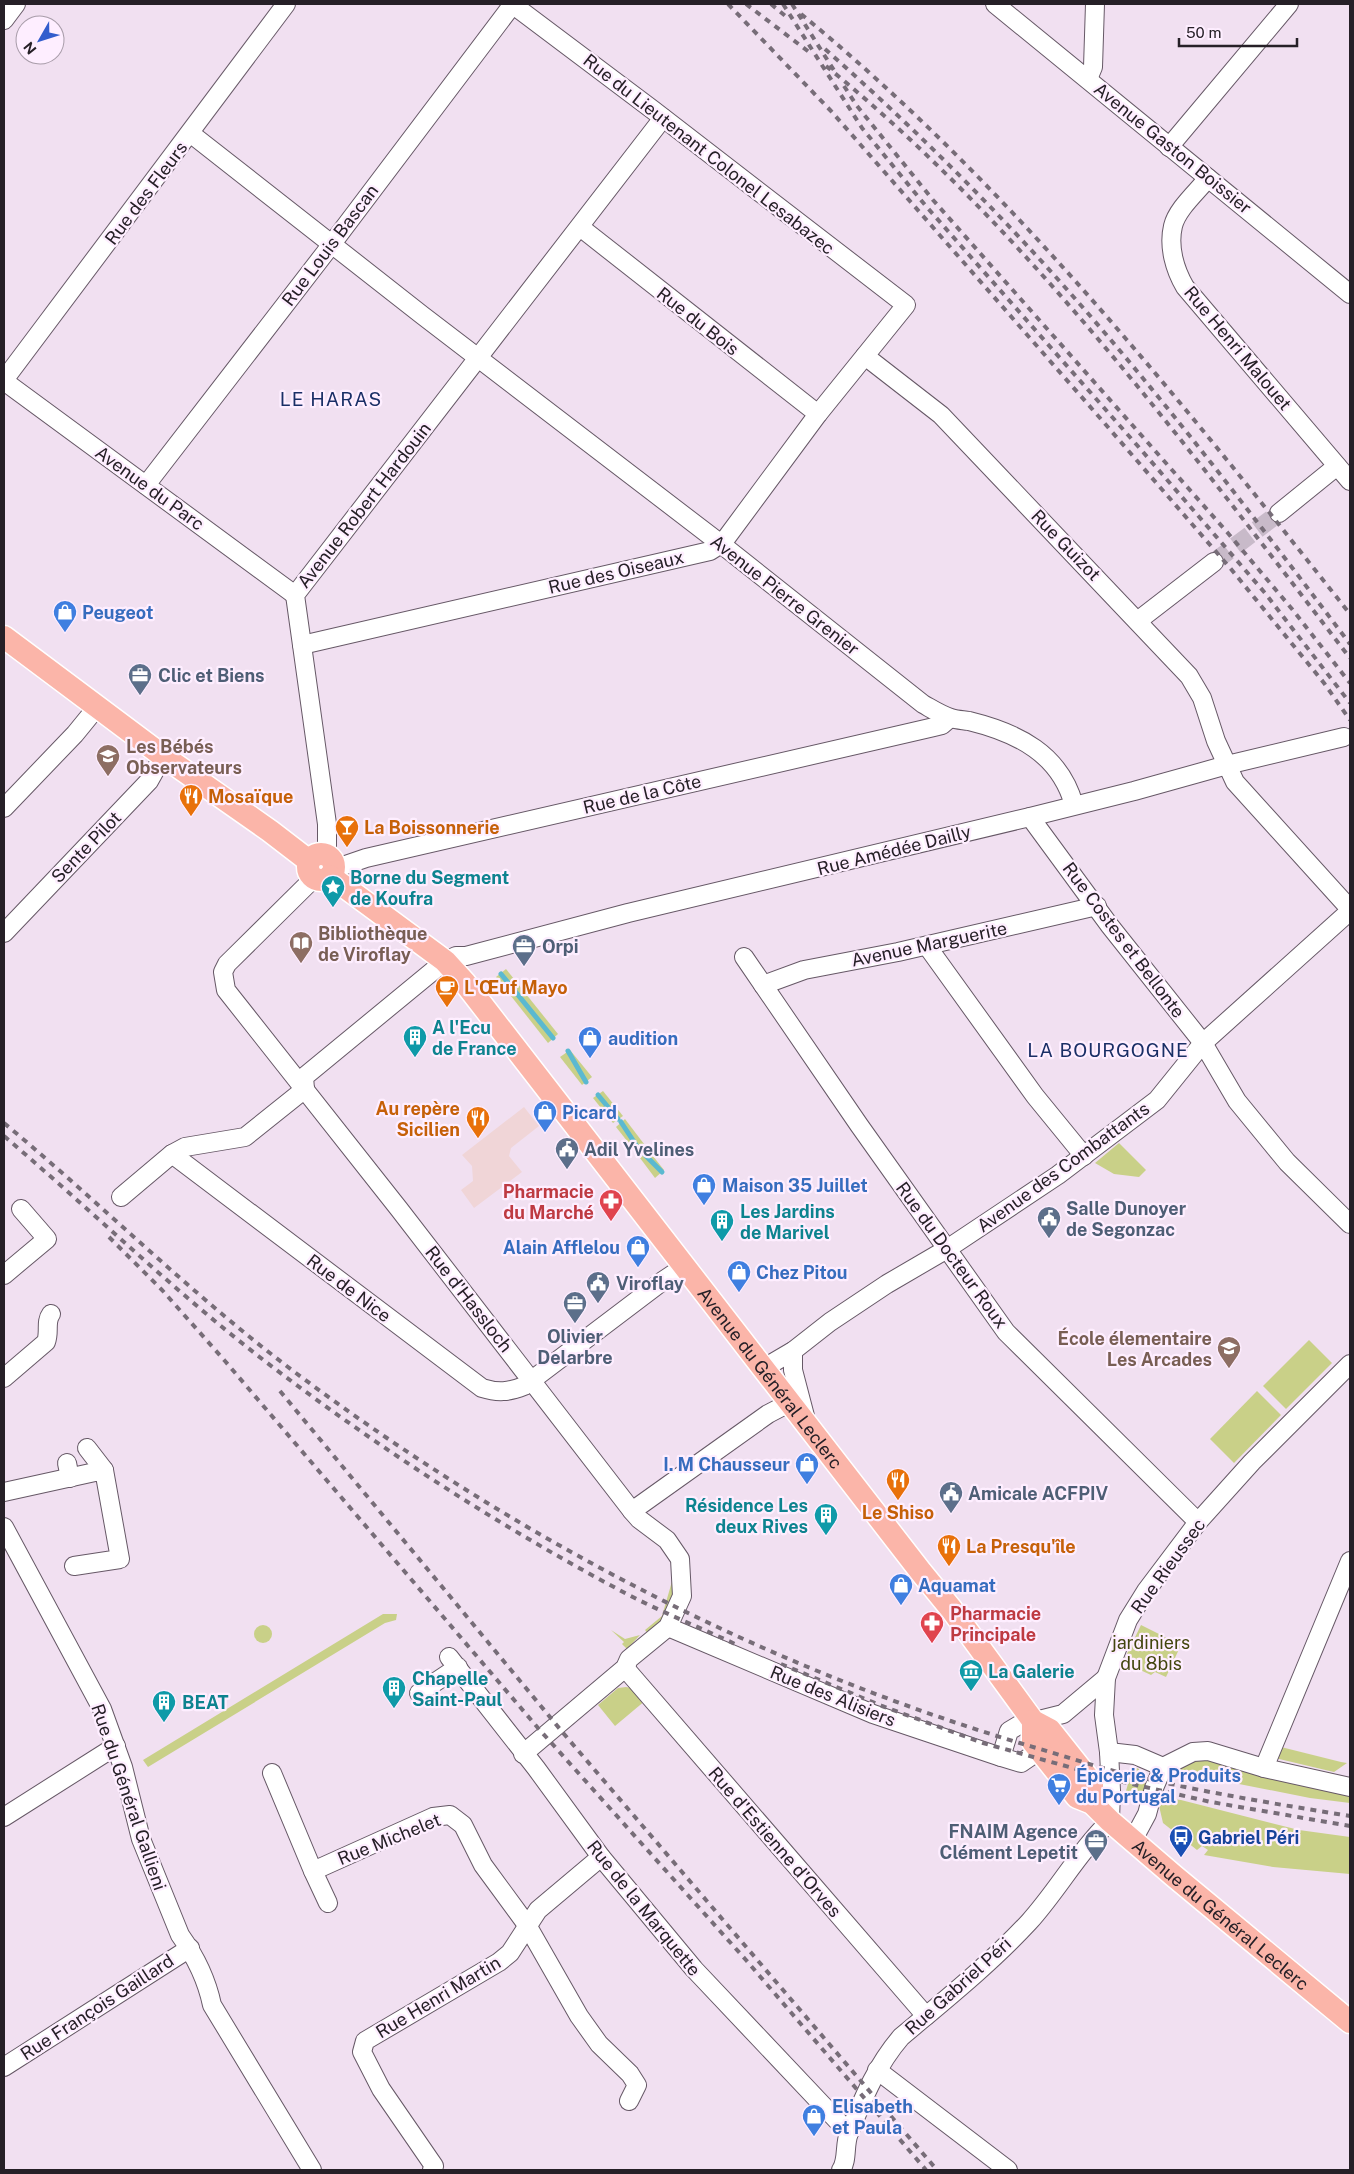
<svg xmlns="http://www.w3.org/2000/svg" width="1354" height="2174" viewBox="0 0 1354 2174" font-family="'Public Sans',sans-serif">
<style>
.commercial{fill:#f0d5d7}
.green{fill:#c9d088}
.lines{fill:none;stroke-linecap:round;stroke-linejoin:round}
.stream{stroke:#5bb9d0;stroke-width:5}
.minor-tunnel{stroke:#c8bac9;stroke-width:18;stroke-dasharray:18 9;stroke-linecap:butt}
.minor-casing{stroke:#665866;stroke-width:20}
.major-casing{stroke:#fff;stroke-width:25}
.minor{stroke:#fff;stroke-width:18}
.major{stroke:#fbb5a9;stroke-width:22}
.rail{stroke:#776d78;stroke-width:4;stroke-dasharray:6 6;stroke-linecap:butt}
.labels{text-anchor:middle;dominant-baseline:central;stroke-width:4.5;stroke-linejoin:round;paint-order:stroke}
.street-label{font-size:18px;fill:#262027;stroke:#feeeff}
.shop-label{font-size:18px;font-weight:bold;fill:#366cbe;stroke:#feeeff;text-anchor:start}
.service-label{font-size:18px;font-weight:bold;fill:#4e5e75;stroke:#feeeff;text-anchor:start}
.education-label{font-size:18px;font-weight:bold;fill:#785e54;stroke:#feeeff;text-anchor:start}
.food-label{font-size:18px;font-weight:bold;fill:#c56008;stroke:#feeeff;text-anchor:start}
.culture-label{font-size:18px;font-weight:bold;fill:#0d838f;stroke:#feeeff;text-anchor:start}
.health-label{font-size:18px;font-weight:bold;fill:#be3a42;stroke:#feeeff;text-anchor:end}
.park-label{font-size:18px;fill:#43460e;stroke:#feeeff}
.transit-label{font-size:18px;font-weight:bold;fill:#164399;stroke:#feeeff;text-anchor:start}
.neighbourhood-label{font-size:19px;letter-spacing:1px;fill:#1a2f66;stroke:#feeeff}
</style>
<rect width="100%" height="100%" fill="#f1e0f1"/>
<path class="commercial" d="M524 1107 539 1126 511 1148 509 1156 522 1172 474 1208 461 1190 473 1181 472 1166 462 1155Z"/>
<g class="green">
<path d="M506 969 558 1034 548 1043 496 977Z"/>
<path d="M570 1050 592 1077 582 1085 560 1057Z"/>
<path d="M603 1091 623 1116 613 1123 593 1098Z"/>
<path d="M625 1119 644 1144 635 1151 616 1127Z"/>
<path d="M1119 1143 1146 1170 1139 1177 1114 1174 1095 1163Z"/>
<path d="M649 1151 664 1170 655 1178 640 1158Z"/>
<path d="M1309 1340 1332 1363 1286 1409 1263 1386Z"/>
<path d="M1257 1391 1281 1415 1234 1463 1210 1439Z"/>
<path d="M645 1536 670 1551 678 1571 668 1619 648 1634 645 1630 662 1616 675 1571 669 1552Z"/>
<path d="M383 1614H397L396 1620 385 1623 148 1767 143 1760Z"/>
<path d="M1141 1625 1181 1645 1166 1677 1155 1672 1151 1675 1123 1662Z"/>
<circle cx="263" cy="1634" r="9"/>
<path d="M611 1630 625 1639 640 1635 627 1649 622 1644 624 1642Z"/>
<path d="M626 1687 636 1689 646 1700 615 1726 598 1705 618 1688Z"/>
<path d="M1277 1746 1341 1762 1347 1763 1334 1772 1275 1758Z"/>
<path d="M1213 1757 1350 1793V1803L1310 1798 1178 1772C1185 1758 1199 1758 1213 1757Z"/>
<path d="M1133 1766 1139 1769 1138 1775 1147 1779 1144 1790 1146 1792 1144 1800 1126 1791Z"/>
<path d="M1157 1797 1181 1800 1299 1830 1350 1837V1874L1273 1867 1204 1855 1208 1850 1202 1846 1197 1850 1163 1823Z"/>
</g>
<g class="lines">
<g class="stream">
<path d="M501 974 553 1038"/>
<path d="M568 1051 586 1082"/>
<path d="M598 1095 618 1119"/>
<path d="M621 1122 638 1148"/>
<path d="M645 1155 662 1172"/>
</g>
<path class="minor-tunnel" d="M1214 562 1279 513"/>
<g class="minor-casing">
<g id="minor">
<path d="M995 4 1350 294"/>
<path d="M4 20 16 4"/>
<path d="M1088 79 1093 67 1095 4"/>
<path d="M190 133 422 315 721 544 923 704C932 709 941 715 951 718 957 720 963 720 969 721 1018 733 1060 754 1074 805"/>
<path d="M1169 147 1289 4"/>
<path d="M1208 178C1197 192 1177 209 1173 226 1168 247 1175 270 1185 287L1350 481"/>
<path d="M580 227 818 414"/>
<path d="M865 356 941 415 1189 676 1202 698 1216 741 1235 782 1350 909"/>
<path d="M4 380 286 4"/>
<path d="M4 381 295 595"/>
<path d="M146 485 325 253 513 4"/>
<path d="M1279 513 1337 466"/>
<path d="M1140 623 1144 616 1214 562"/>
<path d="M302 645 710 551 721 544 727 537 818 414 906 305 653 110 512 4"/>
<path d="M4 808 75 734 97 707"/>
<path d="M1030 817 1110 926 1203 1043 1237 1101 1287 1162 1350 1224"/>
<path d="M327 856V824L295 595 663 118"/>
<path d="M334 869 366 858 934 727 942 725 950 718"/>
<path d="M314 878 227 964 223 972 226 990 399 1209 632 1511 639 1519 667 1540 680 1559 682 1596 668 1627 629 1659 625 1668 523 1754"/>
<path d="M4 933 149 781 163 756"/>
<path d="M927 946 1035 1096 1084 1156"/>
<path d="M744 957 859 1125 1006 1332 1198 1522"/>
<path d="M763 985 804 970 898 952 1097 906"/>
<path d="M305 1089 304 1077 445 961 456 956H466L628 913 1030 817 1134 791 1227 765 1344 737"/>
<path d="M172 1154 482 1388C498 1393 509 1392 524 1386L664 1280 685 1266"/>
<path d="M121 1197 172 1154 185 1147 245 1137 305 1089"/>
<path d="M4 1275 47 1239 21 1209"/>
<path d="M793 1351V1370L805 1416"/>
<path d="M764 1368 793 1351 830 1322 887 1284 947 1249 1058 1175 1157 1100 1203 1043 1350 911"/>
<path d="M4 1378 46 1342C50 1332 45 1322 51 1314"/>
<path d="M87 1448 104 1470"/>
<path d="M67 1463 70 1478"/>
<path d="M4 1492 104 1470 120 1559 74 1566"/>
<path d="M632 1511 768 1414 791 1402"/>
<path d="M4 1527 102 1709 123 1767 141 1839 180 1935C195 1956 207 1981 212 2005L312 2170"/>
<path d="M668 1627 873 1714 1001 1757 1021 1763 1040 1750"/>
<path d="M449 1657 536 1768 601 1857 694 1969 849 2133"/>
<path d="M625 1668 926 2016"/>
<path d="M419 1693 458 1667"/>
<path d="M1109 1752 1135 1755 1163 1767"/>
<path d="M1001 1757 1009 1731 1019 1725 1063 1714 1106 1678"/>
<path d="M1264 1768 1350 1561"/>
<path d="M272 1773 313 1871 433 1817 450 1815 463 1825 483 1865 527 1925 579 2016 599 2044 630 2074 637 2085 629 2101"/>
<path d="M4 1817 116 1746"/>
<path d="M1133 1840 1147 1814 1154 1788 1163 1767 1193 1752 1208 1751 1264 1768 1350 1787"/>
<path d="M313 1871 328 1903"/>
<path d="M4 2067 190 1948"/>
<path d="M877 2070 1008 2170"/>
<path d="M432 2170 434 2166 381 2089 362 2052 365 2041 499 1962 510 1953 538 1910 601 1857"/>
<path d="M841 2170C848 2160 844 2145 849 2133 863 2099 876 2066 901 2037 945 2000 990 1964 1029 1922 1058 1890 1079 1851 1110 1821L1111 1790 1109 1752 1104 1715 1106 1678 1128 1620 1146 1591 1198 1522 1252 1462 1350 1364"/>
</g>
</g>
<g class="major-casing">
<g id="major">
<path d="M4 637 163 756 270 831 309 861"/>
<circle cx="321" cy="867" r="13"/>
<path id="s1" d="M330 876 445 961 465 983 921 1572 952 1610 1033 1721 1050 1730 1092 1783V1803"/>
<path id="s2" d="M1033 1721V1742L1077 1797 1092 1803 1110 1821 1174 1876 1350 2022"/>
</g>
</g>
<use href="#minor" class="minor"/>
<use href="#major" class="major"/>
<g class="rail">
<path d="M728 4 831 111 1100 418 1231 569 1324 683 1350 720"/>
<path d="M746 4 809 52"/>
<path d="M771 4 789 19"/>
<path d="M783 4 862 128 925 205 1143 452 1265 593 1350 703"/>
<path d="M792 4 835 72"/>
<path d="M801 14C1011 186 1182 402 1350 614"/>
<path d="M825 49C912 126 994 207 1071 294 1170 406 1260 525 1350 644"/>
<path d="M826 66C1030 232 1190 451 1350 658"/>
<path d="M844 86 857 106 933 200 1227 532 1292 609 1350 683"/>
<path d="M4 1123C105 1207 198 1301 304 1379 526 1544 775 1672 1040 1749 1070 1758 1100 1768 1130 1775 1202 1792 1276 1804 1350 1816"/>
<path d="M4 1136C92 1211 175 1292 266 1362 380 1449 499 1526 625 1593 661 1612 699 1627 735 1644"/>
<path d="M109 1237 162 1290 225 1361 538 1728 746 1960 926 2170"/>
<path d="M280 1391 564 1734 937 2170"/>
<path d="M781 1664 882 1706 983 1743 1123 1782 1211 1802 1350 1826"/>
</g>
</g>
<defs>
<g id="shop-pin" transform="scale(1.25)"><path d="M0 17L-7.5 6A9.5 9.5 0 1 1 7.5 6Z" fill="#3f7fe0" stroke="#feeeff"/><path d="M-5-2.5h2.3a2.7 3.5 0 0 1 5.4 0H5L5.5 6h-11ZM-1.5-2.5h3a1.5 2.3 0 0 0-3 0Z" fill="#fff"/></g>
<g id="office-pin" transform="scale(1.25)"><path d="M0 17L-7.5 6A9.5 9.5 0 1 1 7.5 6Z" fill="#5c6f8a" stroke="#feeeff"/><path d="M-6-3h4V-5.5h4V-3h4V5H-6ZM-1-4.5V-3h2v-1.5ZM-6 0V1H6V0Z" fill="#fff"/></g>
<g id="school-pin" transform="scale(1.25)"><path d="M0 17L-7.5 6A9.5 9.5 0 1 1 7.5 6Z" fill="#8d6e63" stroke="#feeeff"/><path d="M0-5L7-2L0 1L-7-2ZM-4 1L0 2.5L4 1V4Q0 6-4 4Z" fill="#fff"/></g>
<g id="restaurant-pin" transform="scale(1.25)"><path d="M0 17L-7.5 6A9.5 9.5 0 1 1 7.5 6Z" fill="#e8710a" stroke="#feeeff"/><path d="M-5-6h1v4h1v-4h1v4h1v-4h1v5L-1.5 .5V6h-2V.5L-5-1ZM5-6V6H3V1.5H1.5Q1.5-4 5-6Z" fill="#fff"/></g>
<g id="bar-pin" transform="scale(1.25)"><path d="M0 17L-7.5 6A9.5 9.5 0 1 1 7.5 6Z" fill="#e8710a" stroke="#feeeff"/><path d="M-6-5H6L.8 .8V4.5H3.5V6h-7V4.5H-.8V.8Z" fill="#fff"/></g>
<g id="sight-pin" transform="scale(1.25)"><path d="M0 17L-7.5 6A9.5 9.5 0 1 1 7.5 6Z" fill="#0f9aa8" stroke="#feeeff"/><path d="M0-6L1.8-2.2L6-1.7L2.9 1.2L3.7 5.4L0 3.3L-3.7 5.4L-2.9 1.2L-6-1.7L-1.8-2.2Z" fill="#fff"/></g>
<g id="library-pin" transform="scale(1.25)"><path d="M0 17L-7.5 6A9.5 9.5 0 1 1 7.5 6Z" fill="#8d6e63" stroke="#feeeff"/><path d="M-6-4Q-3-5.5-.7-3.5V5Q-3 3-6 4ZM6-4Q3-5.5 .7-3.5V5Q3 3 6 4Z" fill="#fff"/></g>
<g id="cafe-pin" transform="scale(1.25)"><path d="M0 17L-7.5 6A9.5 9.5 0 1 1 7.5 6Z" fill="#e8710a" stroke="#feeeff"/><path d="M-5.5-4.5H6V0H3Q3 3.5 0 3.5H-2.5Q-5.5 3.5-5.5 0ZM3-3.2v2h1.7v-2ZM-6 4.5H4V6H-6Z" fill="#fff"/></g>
<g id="building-pin" transform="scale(1.25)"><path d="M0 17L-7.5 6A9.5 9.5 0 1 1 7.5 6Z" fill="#0f9aa8" stroke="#feeeff"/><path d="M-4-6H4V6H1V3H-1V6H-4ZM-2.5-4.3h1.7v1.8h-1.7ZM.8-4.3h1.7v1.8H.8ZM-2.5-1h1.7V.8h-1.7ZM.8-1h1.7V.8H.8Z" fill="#fff"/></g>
<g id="civic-pin" transform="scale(1.25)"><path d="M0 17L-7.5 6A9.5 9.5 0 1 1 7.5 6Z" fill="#5c6f8a" stroke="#feeeff"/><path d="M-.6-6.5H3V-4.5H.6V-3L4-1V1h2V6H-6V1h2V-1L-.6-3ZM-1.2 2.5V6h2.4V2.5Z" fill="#fff"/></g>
<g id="pharmacy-pin" transform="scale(1.25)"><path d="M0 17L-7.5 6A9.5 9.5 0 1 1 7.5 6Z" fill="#e0444e" stroke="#feeeff"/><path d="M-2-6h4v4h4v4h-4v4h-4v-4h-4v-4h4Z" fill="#fff"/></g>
<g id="museum-pin" transform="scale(1.25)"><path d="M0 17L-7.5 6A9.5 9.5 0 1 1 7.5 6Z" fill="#0f9aa8" stroke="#feeeff"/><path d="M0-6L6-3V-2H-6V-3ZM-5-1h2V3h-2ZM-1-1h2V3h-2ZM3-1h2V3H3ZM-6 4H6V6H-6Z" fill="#fff"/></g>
<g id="supermarket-pin" transform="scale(1.25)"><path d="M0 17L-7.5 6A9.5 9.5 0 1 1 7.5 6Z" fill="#3f7fe0" stroke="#feeeff"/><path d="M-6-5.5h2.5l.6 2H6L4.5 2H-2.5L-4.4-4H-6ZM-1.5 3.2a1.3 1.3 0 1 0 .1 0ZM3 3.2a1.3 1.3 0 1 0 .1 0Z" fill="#fff"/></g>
<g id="bus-pin" transform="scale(1.25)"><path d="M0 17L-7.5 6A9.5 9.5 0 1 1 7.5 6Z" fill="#1a4fb4" stroke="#feeeff"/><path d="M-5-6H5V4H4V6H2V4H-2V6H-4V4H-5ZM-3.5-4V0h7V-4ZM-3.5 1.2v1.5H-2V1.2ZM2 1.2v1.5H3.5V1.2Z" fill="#fff"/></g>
</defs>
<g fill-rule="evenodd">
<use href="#shop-pin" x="65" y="612"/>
<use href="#office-pin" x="140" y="675"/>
<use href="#school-pin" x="108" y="756"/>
<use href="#restaurant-pin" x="191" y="796"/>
<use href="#bar-pin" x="347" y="827"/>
<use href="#sight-pin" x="333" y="887"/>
<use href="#library-pin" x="301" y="943"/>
<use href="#office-pin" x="524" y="946"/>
<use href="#cafe-pin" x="447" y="987"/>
<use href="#building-pin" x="415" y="1037"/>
<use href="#shop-pin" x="590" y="1038"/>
<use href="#shop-pin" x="545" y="1112"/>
<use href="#restaurant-pin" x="478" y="1118"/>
<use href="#civic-pin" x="567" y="1149"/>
<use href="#shop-pin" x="704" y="1185"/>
<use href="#pharmacy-pin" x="611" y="1201"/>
<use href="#civic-pin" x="1049" y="1218"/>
<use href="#building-pin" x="722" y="1221"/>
<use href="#shop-pin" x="638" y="1247"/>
<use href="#shop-pin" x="739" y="1272"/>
<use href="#civic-pin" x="598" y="1283"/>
<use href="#office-pin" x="575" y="1303"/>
<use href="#school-pin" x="1229" y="1348"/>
<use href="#shop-pin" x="807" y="1464"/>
<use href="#restaurant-pin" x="898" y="1480"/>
<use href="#civic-pin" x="951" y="1493"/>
<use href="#building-pin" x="826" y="1515"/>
<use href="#restaurant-pin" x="949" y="1546"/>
<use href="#shop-pin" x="901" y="1585"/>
<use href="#pharmacy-pin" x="932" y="1623"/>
<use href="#museum-pin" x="971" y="1671"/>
<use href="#building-pin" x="394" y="1688"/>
<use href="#building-pin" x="164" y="1702"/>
<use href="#supermarket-pin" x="1059" y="1785"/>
<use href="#bus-pin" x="1181" y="1837"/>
<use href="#office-pin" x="1096" y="1841"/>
<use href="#shop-pin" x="814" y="2116"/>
</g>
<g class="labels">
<g class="street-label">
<text transform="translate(1173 148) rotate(39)">Avenue Gaston Boissier</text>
<text transform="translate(709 154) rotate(38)">Rue du Lieutenant Colonel Lesabazec</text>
<text transform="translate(146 193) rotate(-53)">Rue des Fleurs</text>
<text transform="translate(330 245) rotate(-53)">Rue Louis Bascan</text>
<text transform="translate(698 321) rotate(38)">Rue du Bois</text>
<text transform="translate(1238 348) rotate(50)">Rue Henri Malouet</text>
<text transform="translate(150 488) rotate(36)">Avenue du Parc</text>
<text transform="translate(364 505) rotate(-52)">Avenue Robert Hardouin</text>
<text transform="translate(1066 545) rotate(46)">Rue Guizot</text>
<text transform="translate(616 572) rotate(-13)">Rue des Oiseaux</text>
<text transform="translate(785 595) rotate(38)">Avenue Pierre Grenier</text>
<text transform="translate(642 794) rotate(-13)">Rue de la Côte</text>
<text transform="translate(86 847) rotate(-46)">Sente Pilot</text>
<text transform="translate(894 850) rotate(-14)">Rue Amédée Dailly</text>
<text transform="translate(1124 940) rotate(53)">Rue Costes et Bellonte</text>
<text transform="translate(929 944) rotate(-12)">Avenue Marguerite</text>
<text transform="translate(1063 1167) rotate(-36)">Avenue des Combattants</text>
<text transform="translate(952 1255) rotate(54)">Rue du Docteur Roux</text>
<text transform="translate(349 1288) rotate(37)">Rue de Nice</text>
<text transform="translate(469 1299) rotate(52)">Rue d'Hassloch</text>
<text stroke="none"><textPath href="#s1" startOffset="672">Avenue du Général Leclerc</textPath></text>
<text transform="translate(1168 1566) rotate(-54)">Rue Rieussec</text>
<text transform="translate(833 1696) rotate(22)">Rue des Alisiers</text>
<text transform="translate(129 1797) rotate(71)">Rue du Général Gallieni</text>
<text transform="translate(389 1839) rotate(-22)">Rue Michelet</text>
<text transform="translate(775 1842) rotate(49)">Rue d'Estienne d'Orves</text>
<text transform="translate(644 1908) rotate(51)">Rue de la Marquette</text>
<text stroke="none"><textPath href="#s2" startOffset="278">Avenue du Général Leclerc</textPath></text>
<text transform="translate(958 1986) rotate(-42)">Rue Gabriel Péri</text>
<text transform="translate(438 1997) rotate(-31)">Rue Henri Martin</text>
<text transform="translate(97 2007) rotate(-33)">Rue François Gaillard</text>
</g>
<g class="shop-label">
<text x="82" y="612">Peugeot</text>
<text x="608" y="1038">audition</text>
<text x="562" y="1112">Picard</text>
<text x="722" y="1185">Maison 35 Juillet</text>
<text x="620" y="1247" text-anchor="end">Alain Afflelou</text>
<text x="756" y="1272">Chez Pitou</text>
<text x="790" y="1464" text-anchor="end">I. M Chausseur</text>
<text x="918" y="1585">Aquamat</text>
<text x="1076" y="1775">Épicerie &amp; Produits<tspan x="1076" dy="21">du Portugal</tspan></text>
<text x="832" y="2106">Elisabeth<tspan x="832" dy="21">et Paula</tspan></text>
</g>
<g class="service-label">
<text x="158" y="675">Clic et Biens</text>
<text x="542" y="946">Orpi</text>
<text x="584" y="1149">Adil Yvelines</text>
<text x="1066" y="1208">Salle Dunoyer<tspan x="1066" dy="21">de Segonzac</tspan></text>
<text x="616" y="1283">Viroflay</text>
<text x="575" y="1336" text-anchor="middle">Olivier<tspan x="575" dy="21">Delarbre</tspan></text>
<text x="968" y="1493">Amicale ACFPIV</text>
<text x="1078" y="1831" text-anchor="end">FNAIM Agence<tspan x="1078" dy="21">Clément Lepetit</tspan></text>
</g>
<g class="education-label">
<text x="126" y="746">Les Bébés<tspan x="126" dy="21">Observateurs</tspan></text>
<text x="318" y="933">Bibliothèque<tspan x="318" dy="21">de Viroflay</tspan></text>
<text x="1212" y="1338" text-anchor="end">École élementaire<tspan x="1212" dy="21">Les Arcades</tspan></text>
</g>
<g class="food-label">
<text x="208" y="796">Mosaïque</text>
<text x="364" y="827">La Boissonnerie</text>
<text x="464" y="987">L'Œuf Mayo</text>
<text x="460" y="1108" text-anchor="end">Au repère<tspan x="460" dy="21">Sicilien</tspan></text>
<text x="898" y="1512" text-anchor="middle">Le Shiso</text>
<text x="966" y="1546">La Presqu'île</text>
</g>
<g class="culture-label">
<text x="350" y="877">Borne du Segment<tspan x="350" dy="21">de Koufra</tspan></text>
<text x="432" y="1027">A l'Ecu<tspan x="432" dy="21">de France</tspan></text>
<text x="740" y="1211">Les Jardins<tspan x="740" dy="21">de Marivel</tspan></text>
<text x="808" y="1505" text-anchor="end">Résidence Les<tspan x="808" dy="21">deux Rives</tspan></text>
<text x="988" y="1671">La Galerie</text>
<text x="412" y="1678">Chapelle<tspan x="412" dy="21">Saint-Paul</tspan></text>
<text x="182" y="1702">BEAT</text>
</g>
<g class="health-label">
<text x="594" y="1191">Pharmacie<tspan x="594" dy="21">du Marché</tspan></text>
<text x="950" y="1613" text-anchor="start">Pharmacie<tspan x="950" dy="21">Principale</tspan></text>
</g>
<g class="park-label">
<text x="1151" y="1642">jardiniers<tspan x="1151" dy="21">du 8bis</tspan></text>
</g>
<g class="transit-label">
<text x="1198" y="1837">Gabriel Péri</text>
</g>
<g class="neighbourhood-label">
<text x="331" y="399">LE HARAS</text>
<text x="1108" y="1050">LA BOURGOGNE</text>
</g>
</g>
<rect width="1354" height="2174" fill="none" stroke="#262027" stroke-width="10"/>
<g transform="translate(40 40) rotate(231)"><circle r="24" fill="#feeeff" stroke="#a89ca9"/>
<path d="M0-4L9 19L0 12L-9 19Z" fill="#335dcd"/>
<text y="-8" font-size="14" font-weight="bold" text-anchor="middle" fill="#262027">N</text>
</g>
<path d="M1179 38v8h118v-8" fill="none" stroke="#262027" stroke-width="2.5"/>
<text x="1186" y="38" font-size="15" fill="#262027" stroke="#feeeff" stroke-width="4" paint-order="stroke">50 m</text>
</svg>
